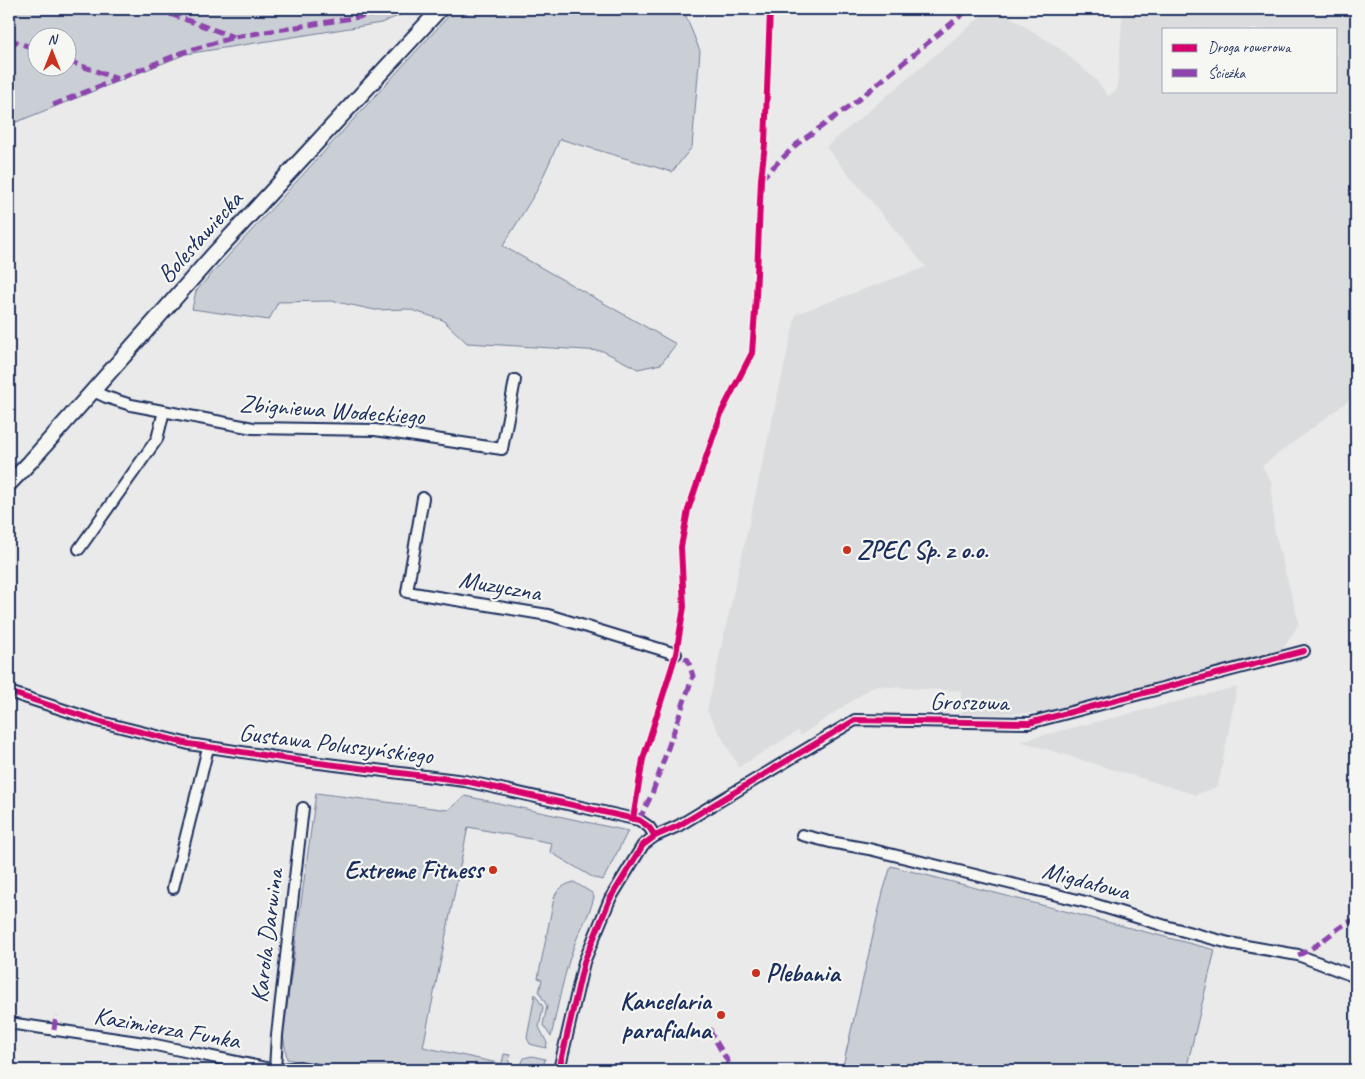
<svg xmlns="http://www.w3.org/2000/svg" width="1365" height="1079" viewBox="0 0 1365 1079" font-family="Caveat,sans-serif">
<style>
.built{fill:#dadcde;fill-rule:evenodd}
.green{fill:#caced5;stroke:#727e9a;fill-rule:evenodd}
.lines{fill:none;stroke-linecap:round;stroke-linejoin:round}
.street-casing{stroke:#1b2f5e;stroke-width:14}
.secondary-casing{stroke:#1b2f5e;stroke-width:18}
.street{stroke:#f6f6f2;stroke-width:10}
.secondary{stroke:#f6f6f2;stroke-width:14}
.quiet{stroke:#8e44ad;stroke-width:5;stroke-dasharray:10 5;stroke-linecap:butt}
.cycleway-casing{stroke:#f6f6f2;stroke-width:9}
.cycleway{stroke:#d6006c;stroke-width:6}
.poi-dot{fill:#c8321e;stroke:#f6f6f2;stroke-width:2}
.labels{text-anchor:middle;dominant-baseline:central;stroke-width:4.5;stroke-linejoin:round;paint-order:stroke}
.street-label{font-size:25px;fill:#1b2f5e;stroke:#f6f6f2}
.poi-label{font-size:25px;font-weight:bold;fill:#1b2f5e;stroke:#f6f6f2;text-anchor:start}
</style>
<rect width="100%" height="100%" fill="#e9eae9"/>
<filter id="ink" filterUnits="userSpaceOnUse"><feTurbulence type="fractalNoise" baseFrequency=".02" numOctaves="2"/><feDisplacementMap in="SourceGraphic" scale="10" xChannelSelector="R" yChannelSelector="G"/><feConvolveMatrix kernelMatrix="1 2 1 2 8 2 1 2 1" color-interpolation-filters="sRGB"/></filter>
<g filter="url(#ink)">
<g class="built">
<path d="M990 9 1001 11 1062 50 1096 80 1108 96 1117 90 1123 9H1313L1315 12 1319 9H1356V395L1262 466 1271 482 1274 530 1299 623 1281 652 1043 713 962 714 961 691 874 686 801 735 798 731 739 767 707 711 796 314 926 267 826 147ZM1164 29H1336V91H1164Z"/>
<path d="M1237 687 1218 786 1196 795 1020 741Z"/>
</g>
<g class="green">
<path d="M9 9H415L381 23 186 54 9 125ZM38 38H68V68H38Z"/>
<path d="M455 9H683L700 51 692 147 672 172 560 139 537 190 503 246 676 344 661 364 638 369 603 351 467 343 443 320 408 309 375 310 332 301 278 302 269 320 192 309 196 291Z"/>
<path d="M316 793 448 810 465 796 628 831 603 880 594 878 550 852 552 843 468 827 423 1047 498 1063H502L504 1054 510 1055 509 1064 520 1067 524 1058 532 1056 545 1059 543 1070H513V1069L497 1066 496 1070H343L287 1059 283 1035Z"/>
<path d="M891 866 1215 950 1186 1070H842L883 892Z"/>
<path d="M574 882 592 893 594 897C590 914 581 927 575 943 564 973 558 1005 551 1037L543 1025 547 1006 539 992 542 980 538 978 554 898C557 889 565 884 574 882Z"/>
<path d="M535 994 543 1007 539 1027 547 1043 546 1048 530 1044 527 1038Z"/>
</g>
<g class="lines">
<g class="street-casing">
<g id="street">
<path d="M93 391 106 397 131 405 253 428 375 430 502 449 515 380"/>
<path d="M423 498 407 592 548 615 676 654"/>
<path d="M79 549 157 439 164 411"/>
<path d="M9 692 101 722 189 744 295 760 465 781 639 820 649 827 655 836"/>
<path d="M802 835 830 842 869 849 1090 903 1169 927 1229 943 1298 955 1356 977"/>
<path d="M173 888 208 748"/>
<path d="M9 1023 151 1044 275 1070 299 1067 316 1070"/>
<path d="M275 1070 277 1035 303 808"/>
<path d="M559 1070 584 962 610 899 643 845 655 836 678 826 855 720 1029 723 1304 651"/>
</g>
</g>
<g class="secondary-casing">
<path id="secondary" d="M9 484 30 462 214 254 440 9"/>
</g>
<use href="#street" class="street"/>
<use href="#secondary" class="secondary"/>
<g class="quiet">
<path d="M156 9 234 37"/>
<path d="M9 39 38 50"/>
<path d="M68 61 118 79"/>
<path d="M53 105 184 52 234 37 390 12 397 9"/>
<path d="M761 179 797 144 853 104 969 9"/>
<path d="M639 820 652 794 693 676 688 660 676 654"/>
<path d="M1298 955C1321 947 1334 927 1356 919"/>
<path d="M710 1028 711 1033 733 1070"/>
<path d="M54 1030 56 1015"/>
<path d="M615 1070V1064"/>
</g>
<g class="cycleway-casing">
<g id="cycleway">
<path d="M9 692 101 722 189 744 295 760 465 781 639 820 649 827 655 836"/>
<path d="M633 819 643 759 676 654 684 607 681 547 688 510 722 411 752 353 756 297 761 179 765 144 770 9"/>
<path d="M559 1070 584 962 610 899 643 845 655 836 678 826 855 720 1029 723 1304 651"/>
</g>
</g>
<use href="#cycleway" class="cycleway"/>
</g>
</g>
<g class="poi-dot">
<circle cx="847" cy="550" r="5"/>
<circle cx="493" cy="870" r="5"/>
<circle cx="756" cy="973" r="5"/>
<circle cx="721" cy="1015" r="5"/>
</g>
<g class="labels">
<g class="street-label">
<text transform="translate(200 237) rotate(-48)">Bolesławiecka</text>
<text transform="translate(332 410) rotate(4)">Zbigniewa Wodeckiego</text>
<text transform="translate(500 586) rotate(10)">Muzyczna</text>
<text transform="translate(969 702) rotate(1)">Groszowa</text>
<text transform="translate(336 744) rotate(7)">Gustawa Poluszyńskiego</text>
<text transform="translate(1086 881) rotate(15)">Migdałowa</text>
<text transform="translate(267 936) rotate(-83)">Karola Darwina</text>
<text transform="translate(167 1028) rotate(10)">Kazimierza Funka</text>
</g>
<g class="poi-label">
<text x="857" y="550">ZPEC Sp. z o.o.</text>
<text x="483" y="870" text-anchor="end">Extreme Fitness</text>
<text x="766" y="973">Plebania</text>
<text x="711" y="1001" text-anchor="end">Kancelaria<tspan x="711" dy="29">parafialna</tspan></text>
</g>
</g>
<rect width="1365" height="1079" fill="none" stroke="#f6f6f2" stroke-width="30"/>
<rect x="15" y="15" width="1335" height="1049" fill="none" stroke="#1b2f5e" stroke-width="2" filter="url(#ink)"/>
<rect x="1162" y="28" width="175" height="65" fill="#f6f6f2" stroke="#9ea6b7"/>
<rect x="1172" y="44" width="25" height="8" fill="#d6006c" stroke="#9ea6b7"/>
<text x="1208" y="52" font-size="15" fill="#1b2f5e">Droga rowerowa</text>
<rect x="1172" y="69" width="25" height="8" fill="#8e44ad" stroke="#9ea6b7"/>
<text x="1208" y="78" font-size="15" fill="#1b2f5e">Ścieżka</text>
<g transform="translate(52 52)"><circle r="24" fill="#f6f6f2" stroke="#9ea6b7"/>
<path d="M0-4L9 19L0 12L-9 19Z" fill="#c8321e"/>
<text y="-8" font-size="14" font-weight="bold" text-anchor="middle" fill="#1b2f5e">N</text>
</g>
</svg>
